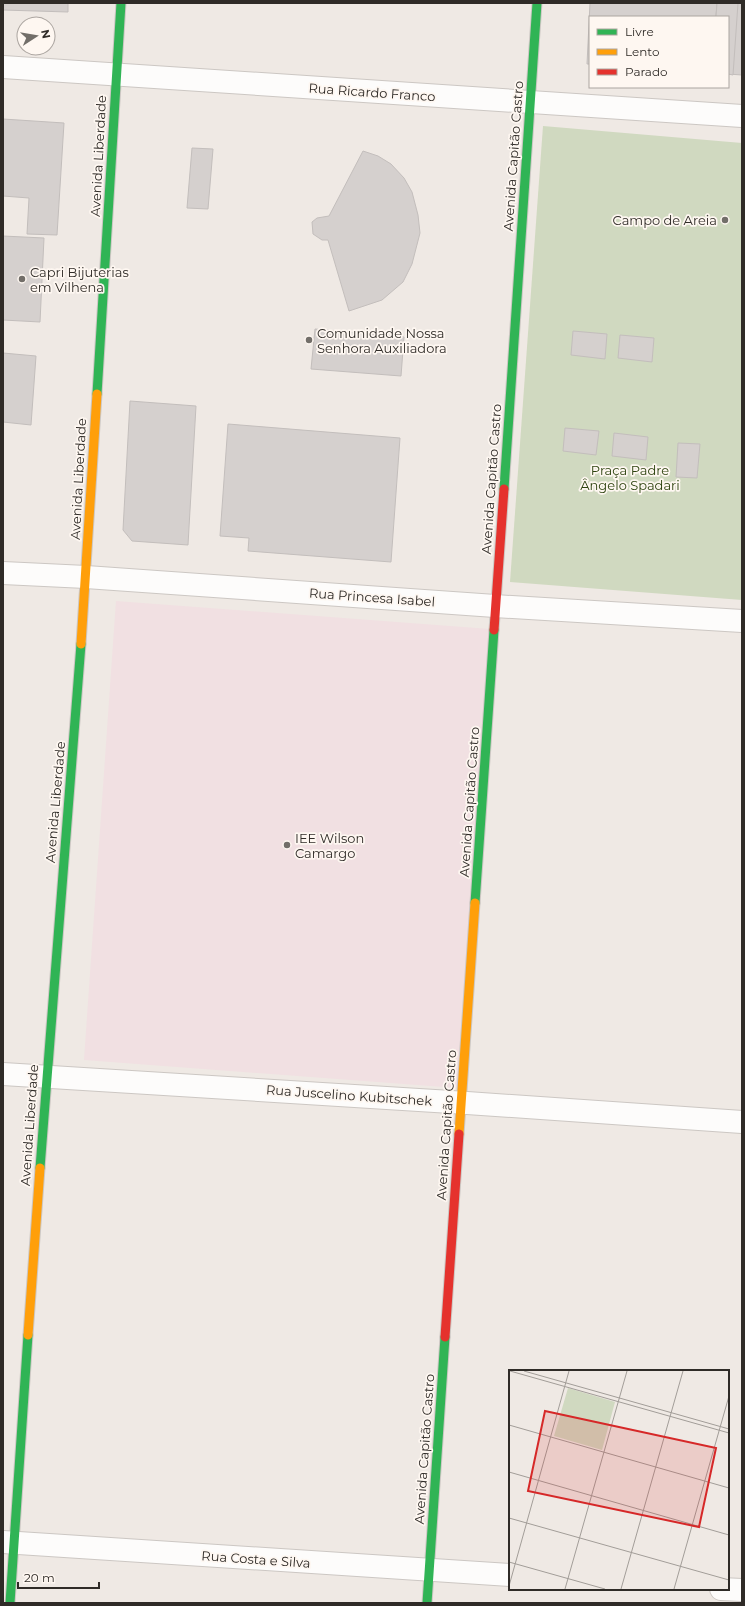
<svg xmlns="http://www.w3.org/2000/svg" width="745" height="1606" viewBox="0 0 745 1606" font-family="Montserrat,sans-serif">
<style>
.education{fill:#f1e0e2}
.green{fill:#d0d9c0}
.building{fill:#d5d0ce;stroke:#c3bebc}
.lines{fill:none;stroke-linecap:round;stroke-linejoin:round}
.street-casing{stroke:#ccc7c3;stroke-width:24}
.fast-casing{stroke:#ccc7c3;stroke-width:11}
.slow-casing{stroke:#ccc7c3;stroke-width:11}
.jam-casing{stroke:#ccc7c3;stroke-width:11}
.street{stroke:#fdfcfb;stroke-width:22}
.fast{stroke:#30b455;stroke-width:9}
.slow{stroke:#ff9f0a;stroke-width:9}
.jam{stroke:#e5322d;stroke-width:9}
.poi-dot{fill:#726e69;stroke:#fef7f1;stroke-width:1.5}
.labels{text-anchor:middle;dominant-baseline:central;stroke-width:3.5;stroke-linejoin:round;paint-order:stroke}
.street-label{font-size:13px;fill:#2f2b27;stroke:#fef7f1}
.poi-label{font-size:13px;fill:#2f2b27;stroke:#fef7f1;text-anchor:start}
.park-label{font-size:13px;fill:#2c420e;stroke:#fef7f1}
.inset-road{fill:none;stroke:#a29d98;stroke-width:1}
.view{fill:#d62828;fill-opacity:0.15;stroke:#d62828;stroke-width:2}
.inset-edge{fill:none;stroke:#2f2b27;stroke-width:2}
</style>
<rect width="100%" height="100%" fill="#efe9e4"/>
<path class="education" d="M116 601 490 629 457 1088 84 1060Z"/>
<path class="green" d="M543 126 742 143V600L510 582Z"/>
<g class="building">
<path d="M3 3H68V12L3 10Z"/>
<path d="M590 3H717L716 17H590V64H587Z"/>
<path d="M717 3H742V75L728 74V17H716Z"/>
<path d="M717 3H738L733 75 728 74V17H716Z"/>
<path d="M3 119 64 123 57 235 27 234 29 198 3 196Z"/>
<path d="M192 148 213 149 208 209 187 208Z"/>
<path d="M363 151 378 156 391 164 404 178 412 192 418 215 420 233 412 264 403 282 382 300 349 311 328 240H322L313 234 312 222 317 218 329 216Z"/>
<path d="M3 236 44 238 40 322 3 320Z"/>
<path d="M315 329 404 337 401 376 311 369Z"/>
<path d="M573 331 607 334 605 359 571 355Z"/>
<path d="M620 335 654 338 652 362 618 358Z"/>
<path d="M3 353 36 356 31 425 3 422Z"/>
<path d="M130 401 196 406 188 545 132 541 123 530Z"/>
<path d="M228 424 400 438 391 562 248 551 249 538 220 536Z"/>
<path d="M565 428 599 431 596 455 563 451Z"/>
<path d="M614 433 648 437 646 460 612 456Z"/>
<path d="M678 443 700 444 697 478 676 477Z"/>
</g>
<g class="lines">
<g class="street-casing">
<g id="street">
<path d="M3 67 742 116"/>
<path d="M3 573 86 577 495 606 742 621"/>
<path d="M3 1074 467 1103 742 1122"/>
<path d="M3 1542 510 1575"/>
<path d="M721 1589 742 1590"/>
</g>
</g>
<g class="fast-casing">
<g id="fast">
<path d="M97 394 121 3"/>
<path d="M504 489 537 3"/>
<path d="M475 903 494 630"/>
<path d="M40 1168 81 644"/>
<path d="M10 1603 28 1335"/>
<path d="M427 1603 445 1337"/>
</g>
</g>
<g class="slow-casing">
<g id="slow">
<path d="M81 644 97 394"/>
<path d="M459 1134 475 903"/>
<path d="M28 1335 40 1168"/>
</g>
</g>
<g class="jam-casing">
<g id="jam">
<path d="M494 630 504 489"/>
<path d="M445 1337 459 1134"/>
</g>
</g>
<use href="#street" class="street"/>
<use href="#fast" class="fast"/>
<use href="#slow" class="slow"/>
<use href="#jam" class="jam"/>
</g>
<g class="poi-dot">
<circle cx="725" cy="220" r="4"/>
<circle cx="22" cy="279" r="4"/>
<circle cx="309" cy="340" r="4"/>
<circle cx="287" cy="845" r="4"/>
</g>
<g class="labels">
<g class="street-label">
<text transform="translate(372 92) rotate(4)">Rua Ricardo Franco</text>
<text transform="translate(98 156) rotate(-87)">Avenida Liberdade</text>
<text transform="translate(513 156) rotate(-86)">Avenida Capitão Castro</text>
<text transform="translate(78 479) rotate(-87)">Avenida Liberdade</text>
<text transform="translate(491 479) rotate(-86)">Avenida Capitão Castro</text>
<text transform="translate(372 597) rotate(4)">Rua Princesa Isabel</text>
<text transform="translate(55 802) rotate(-85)">Avenida Liberdade</text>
<text transform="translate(469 802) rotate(-86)">Avenida Capitão Castro</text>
<text transform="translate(349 1095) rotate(4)">Rua Juscelino Kubitschek</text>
<text transform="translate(29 1125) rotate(-86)">Avenida Liberdade</text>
<text transform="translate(446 1125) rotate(-86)">Avenida Capitão Castro</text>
<text transform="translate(424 1449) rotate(-86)">Avenida Capitão Castro</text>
<text transform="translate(256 1559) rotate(4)">Rua Costa e Silva</text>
</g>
<g class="poi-label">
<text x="717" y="220" text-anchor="end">Campo de Areia</text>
<text x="30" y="272">Capri Bijuterias<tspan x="30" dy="15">em Vilhena</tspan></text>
<text x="317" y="333">Comunidade Nossa<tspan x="317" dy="15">Senhora Auxiliadora</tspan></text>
<text x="295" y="838">IEE Wilson<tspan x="295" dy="15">Camargo</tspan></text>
</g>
<g class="park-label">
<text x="630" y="470">Praça Padre<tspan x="630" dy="15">Ângelo Spadari</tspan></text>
</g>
</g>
<g transform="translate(509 1370)">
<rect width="220" height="220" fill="#efe9e4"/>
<path d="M59 18 106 32 93 80 45 66Z" fill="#d0d9c0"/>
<path class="inset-road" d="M1 1 220 63M15 1 220 59M0 55 220 118M0 102 220 165M0 148 220 210M0 192 96 219M0 216 60 1M56 219 118 1M112 219 174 1M165 219 220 26"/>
<path class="view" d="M36 41 207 78 190 157 19 121Z"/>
<rect width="220" height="220" class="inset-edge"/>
</g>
<rect width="745" height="1606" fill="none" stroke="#2f2b27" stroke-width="8"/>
<rect x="589" y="16" width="140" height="72" fill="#fef7f1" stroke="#aba5a0"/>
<rect x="597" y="29" width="20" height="6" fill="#30b455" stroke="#aba5a0"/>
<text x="625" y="36" font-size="12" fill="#2f2b27">Livre</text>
<rect x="597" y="49" width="20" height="6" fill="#ff9f0a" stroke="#aba5a0"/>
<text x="625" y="56" font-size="12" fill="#2f2b27">Lento</text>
<rect x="597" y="69" width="20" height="6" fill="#e5322d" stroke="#aba5a0"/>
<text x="625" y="76" font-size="12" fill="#2f2b27">Parado</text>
<g transform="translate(36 36) rotate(78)"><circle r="19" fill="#fef7f1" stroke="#aba5a0"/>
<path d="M0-3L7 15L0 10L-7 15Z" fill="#726e69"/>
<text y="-6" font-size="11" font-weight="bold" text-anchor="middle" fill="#2f2b27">N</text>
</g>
<path d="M18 1582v6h81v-6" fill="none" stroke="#2f2b27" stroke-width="2"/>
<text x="24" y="1582" font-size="12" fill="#2f2b27" stroke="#fef7f1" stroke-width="3" paint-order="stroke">20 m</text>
</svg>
